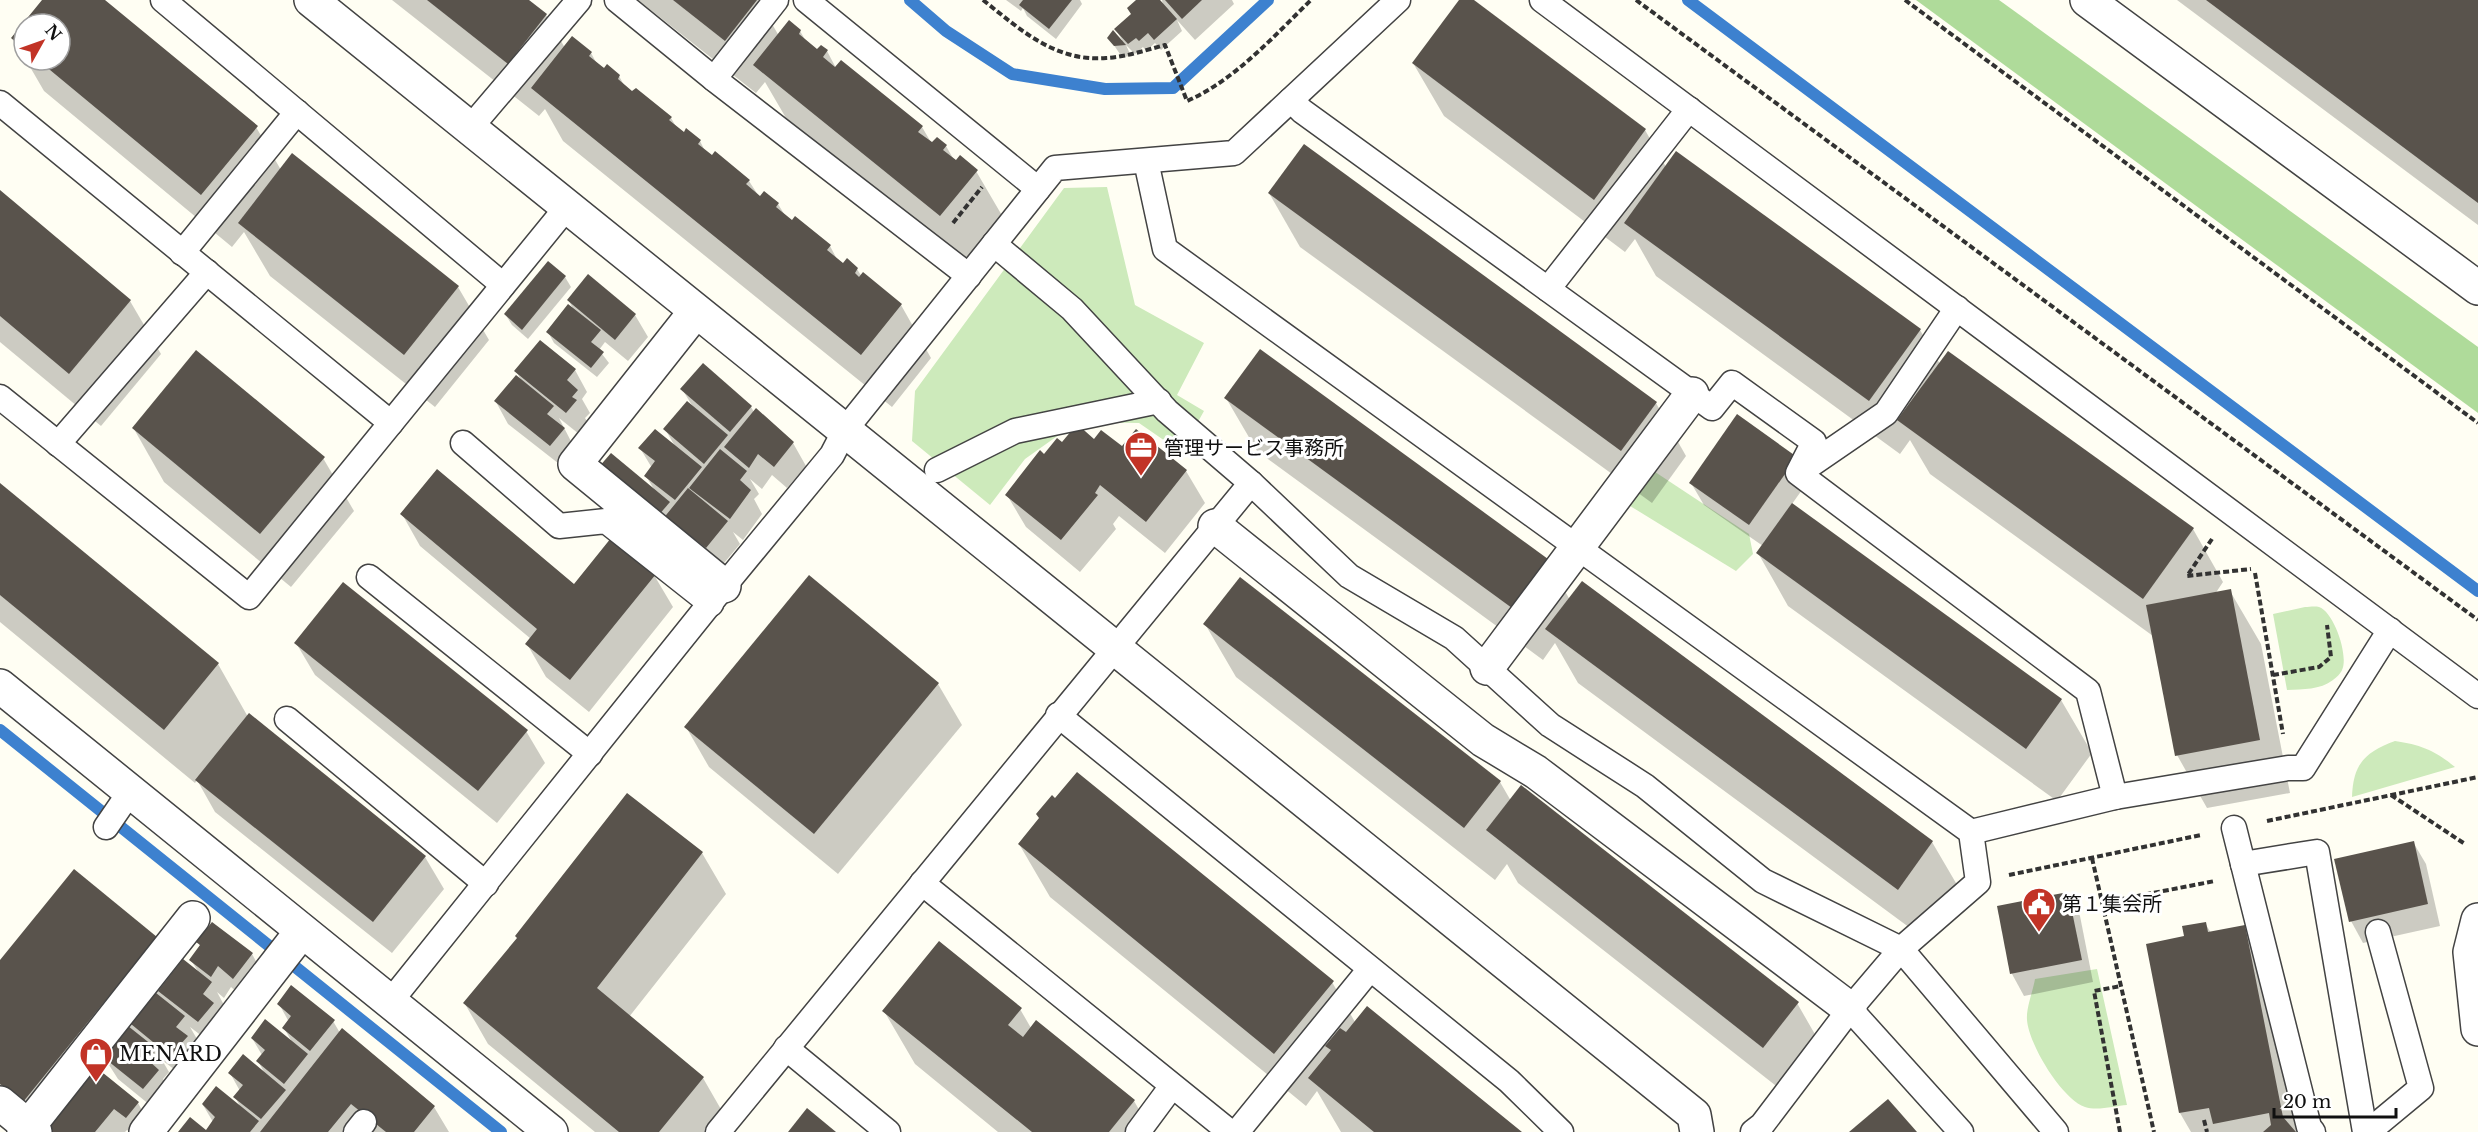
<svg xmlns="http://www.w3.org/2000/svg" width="2478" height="1132" viewBox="0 0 2478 1132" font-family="'Libre Baskerville','Noto Sans JP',serif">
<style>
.green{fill:#cdeabb}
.forest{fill:#afdb9a}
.shadow{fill:#0003}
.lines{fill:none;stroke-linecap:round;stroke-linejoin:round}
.stream{stroke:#3d81cf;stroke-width:12}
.building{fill:#59534c}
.service-casing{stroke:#434343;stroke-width:27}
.minor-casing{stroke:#434343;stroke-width:36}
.tertiary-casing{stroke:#434343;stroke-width:36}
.path{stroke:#323232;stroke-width:4;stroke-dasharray:6 3;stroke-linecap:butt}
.service{stroke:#fff;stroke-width:24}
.minor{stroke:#fff;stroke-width:33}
.tertiary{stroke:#fff;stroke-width:33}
.labels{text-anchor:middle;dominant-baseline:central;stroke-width:6;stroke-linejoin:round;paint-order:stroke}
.poi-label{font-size:20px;fill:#101010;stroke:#fff;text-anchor:start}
</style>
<rect width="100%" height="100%" fill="#fffef3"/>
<g class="green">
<path d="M1107 187 1135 305 1204 343 1177 395 1204 411 1181 452 1139 423 1077 422 1025 459 990 505 912 441 915 391 1064 188Z"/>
<path d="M1646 466 1749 534 1753 554 1736 571 1622 501Z"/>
<path d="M2305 607C2309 607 2315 606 2319 607 2334 612 2349 656 2342 670 2341 673 2336 678 2333 680 2320 690 2303 689 2287 690L2273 614Z"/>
<path d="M2395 741C2421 745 2434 750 2455 767L2352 797C2353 764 2365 752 2395 741Z"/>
<path d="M2097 969 2127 1105C2115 1106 2097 1111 2085 1107 2062 1099 2029 1045 2027 1020 2026 1008 2033 991 2035 979Z"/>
</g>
<path class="forest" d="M1916 0H1999L2478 347V413Z"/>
<g class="shadow">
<path d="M44 0H103L256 127 281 170 458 287 489 340 435 407 270 276 244 232 232 247 44 91 26 60H60V24H24Z"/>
<path d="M392 0H526L546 15 565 48 591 53 597 64 619 76 625 87 632 93 636 90 671 118 678 130 700 141 705 151 749 181 760 198 764 194 778 204 786 217 830 246 839 263 843 265 847 261 857 269 862 277 901 305 931 358 892 407 563 141 545 109 539 116Z"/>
<path d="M638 0H758L779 36 800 31 807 43 817 51H827L836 68 841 62 922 127 932 144 946 146 954 160 976 171 1007 224 971 269 786 118 765 82 756 93Z"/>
<path d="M1006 0H1080L1082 4 1056 39 1027 16 1023 8 1021 11Z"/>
<path d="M1139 0H1158L1163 6 1162 0H1232L1234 4 1195 40 1177 20 1182 31 1161 50 1155 43 1146 51 1143 47 1135 54 1126 45 1131 56 1122 57 1109 38 1122 40 1116 30 1132 15Z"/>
<path d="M1461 0H1472L1645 130 1666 167 1677 153 1920 330 1940 364 2193 529 2223 582 2215 594 2230 591 2261 644 2290 793 2207 808 2177 755 2153 636 1930 474 1910 440 1900 454 1656 276 1635 239 1625 252 1444 116 1413 63Z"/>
<path d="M2177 0H2478V225Z"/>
<path d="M24 25V57L13 38Z"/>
<path d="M0 192 130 301 161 354 101 426 0 342Z"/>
<path d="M1269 193 1656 403 1686 456 1652 503 1300 247Z"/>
<path d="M565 277 571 287 528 339 512 325 505 314Z"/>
<path d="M569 301 635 315 648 337 628 361 605 342 599 350 609 363 597 377 554 343 548 332 574 311Z"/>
<path d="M575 370 587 392 582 399 590 413 585 418 588 423 579 434 559 418 576 451 563 467 508 424 496 402 522 382 516 371Z"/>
<path d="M682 389 751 407 754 412 756 410 793 443 806 466 787 488 772 475 762 489 750 479 759 494 754 499 762 514 743 540 733 532 740 544 719 569 665 545 655 491 646 476 652 468 640 448H676L665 429 693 407Z"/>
<path d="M1226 398 1547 560 1570 600 1932 842 1963 895 1929 942 1578 683 1555 643 1543 660 1257 451Z"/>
<path d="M1738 416 1809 480 1792 504 2061 700 2092 753 2057 801 1788 606 1758 553 1763 546 1704 505 1691 483Z"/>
<path d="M134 429 323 458 354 511 291 587 164 482Z"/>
<path d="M1136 431 1186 471 1205 503 1165 553 1119 516 1113 524 1116 529 1080 572 1026 527 1007 495 1044 456 1062 444 1094 441 1122 448Z"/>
<path d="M0 485 218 664 248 717 425 857 444 889 392 953 215 812 197 780 195 783 0 622Z"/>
<path d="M402 514 574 586 654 575 673 607 589 712 546 677 527 644 531 639 420 546Z"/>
<path d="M810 577 938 684 962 725 838 874 709 767 686 727Z"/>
<path d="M1205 624 1500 782 1511 801 1797 1003 1828 1057 1794 1100 1518 883 1507 864 1495 880 1236 677Z"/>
<path d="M296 643 526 731 545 763 497 823 315 675Z"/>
<path d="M627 795 702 853 726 894 629 1017 703 1078 726 1118 715 1132H595L488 1044 465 1004 518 939Z"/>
<path d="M2413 842 2426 864 2440 926 2363 943 2351 921Z"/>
<path d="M1019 844 1332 982 1355 1022 1520 1132H1341L1317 1091 1306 1106 1050 897Z"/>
<path d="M2067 894 2080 916 2093 982 2024 996 2012 974 1999 907Z"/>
<path d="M2205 923 2211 933 2244 927 2275 980 2305 1132H2191L2180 1113 2147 945 2186 937Z"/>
<path d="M156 938 175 971 199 973 191 960 201 947 198 942 252 954 264 976 246 1000 231 987 224 998 217 992 224 1005 218 1012 226 1026 211 1043 190 1027 197 1039 191 1046 199 1059 184 1077 162 1060 169 1072 163 1079 171 1093 156 1110 118 1079 109 1065 102 1074 138 1103 150 1125 145 1132H130L127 1130 125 1132H34L0 1104V963Z"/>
<path d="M279 1004 333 1021 340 1033 342 1030 434 1107 449 1132H206L213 1122 203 1105 241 1108 235 1097 240 1091 230 1073 265 1074 258 1061 262 1055 252 1038 292 1042 284 1028 289 1022Z"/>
<path d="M1020 1009 1031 1028 1134 1101 1152 1132H998L915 1064 884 1011Z"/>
</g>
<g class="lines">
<g class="stream">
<path d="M910 0 946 31 1012 74 1105 89 1173 88 1268 0"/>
<path d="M1688 0 2478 591"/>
<path d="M0 730 501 1132"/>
</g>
</g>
<g class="building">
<path d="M42 0H105L258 126 201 195 38 60H60V24H24V49L11 38Z"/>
<path d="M427 0H529L547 14 508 64Z"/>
<path d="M673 0H757L725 41Z"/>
<path d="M1023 0H1072L1049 29 1019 5Z"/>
<path d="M1136 0H1160L1177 19 1154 40 1148 33 1139 41 1136 38 1128 44 1114 29 1131 14 1127 8Z"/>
<path d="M1165 0H1202L1182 19Z"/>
<path d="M1459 0H1474L1646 129 1594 200 1412 63Z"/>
<path d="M2206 0H2478V203Z"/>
<path d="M789 20 801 30 799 34 817 49 821 45 828 50 823 57 835 67 841 60 923 126 918 132 932 142 937 137 947 145 943 150 956 160 960 155 978 170 940 216 753 65Z"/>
<path d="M1113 30 1126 45 1114 46 1107 38Z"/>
<path d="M572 36 592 52 589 56 604 68 607 64 620 75 618 79 632 91 636 88 672 117 669 120 684 132 686 128 701 140 698 144 712 155 715 151 750 180 746 184 760 196 764 191 779 203 776 207 792 220 795 216 831 245 827 250 843 263 847 258 858 268 855 273 859 277 863 272 902 304 861 355 531 88Z"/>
<path d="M1304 144 1657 402 1621 451 1268 193Z"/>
<path d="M1676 151 1921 329 1869 401 1624 223Z"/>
<path d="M292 153 459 286 404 355 238 223Z"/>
<path d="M0 190 131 300 69 374 0 316Z"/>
<path d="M548 261 566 276 522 330 504 314Z"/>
<path d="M588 274 636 314 615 340 567 300Z"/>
<path d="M568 304 601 330 591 342 604 352 591 368 546 332Z"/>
<path d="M540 340 576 369 567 380 578 390 572 397 577 400 566 413 514 371Z"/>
<path d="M1260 349 1548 559 1512 608 1224 398Z"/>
<path d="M196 350 325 457 260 534 132 428Z"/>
<path d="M1948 351 2194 528 2143 599 1897 420Z"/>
<path d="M703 363 752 406 730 432 680 389Z"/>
<path d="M516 375 554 406 547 414 565 428 550 446 494 401Z"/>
<path d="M687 401 728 435 704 464 663 429Z"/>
<path d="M756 408 794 442 774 467 758 454 749 468 724 447Z"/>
<path d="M1737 414 1797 457 1749 525 1689 483Z"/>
<path d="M1077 424 1094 439 1101 430 1122 446 1136 429 1187 470 1146 522 1100 485 1095 493 1098 495 1061 540 1005 495 1040 450 1044 454 1057 438 1062 442Z"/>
<path d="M655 429 702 467 675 500 644 476 655 461 638 448Z"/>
<path d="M720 449 747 471 740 480 751 490 730 519 689 488Z"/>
<path d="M611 453 670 502 651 524 592 475Z"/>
<path d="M437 469 574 584 611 538 656 574 570 680 525 644 537 629 400 514Z"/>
<path d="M0 483 219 663 164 730 0 595Z"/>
<path d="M688 488 728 521 706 548 686 533 678 542 658 525Z"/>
<path d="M1792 503 2062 699 2026 749 1756 553Z"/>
<path d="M809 575 939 683 814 834 684 727Z"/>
<path d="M1240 577 1501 781 1464 828 1203 624Z"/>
<path d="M1582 581 1933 841 1898 890 1545 629Z"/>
<path d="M343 582 528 730 478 791 294 643Z"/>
<path d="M2231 589 2260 740 2175 756 2146 605Z"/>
<path d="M249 713 426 856 373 922 195 780Z"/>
<path d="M1077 772 1334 981 1274 1054 1018 844 1039 818 1036 814 1052 795 1055 798Z"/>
<path d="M1521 785 1799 1002 1763 1048 1486 830Z"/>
<path d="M627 793 703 852 597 988 704 1077 659 1132H619L463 1003 517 938 515 936Z"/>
<path d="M2414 841 2428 904 2349 922 2334 859Z"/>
<path d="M74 869 157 937 23 1102 0 1084V960Z"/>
<path d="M2068 892 2082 960 2010 974 1997 906Z"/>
<path d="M212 922 253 953 233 979 218 966 211 977 189 960 200 945 196 942Z"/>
<path d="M2206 922 2208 932 2245 925 2283 1117 2296 1132H2263L2271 1125 2269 1113 2213 1124 2209 1108 2179 1113 2146 944 2184 936 2182 926Z"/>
<path d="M939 941 1022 1008 1008 1025 1023 1037 1036 1020 1135 1100 1109 1132H1032L882 1011Z"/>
<path d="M183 959 212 982 203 994 214 1003 198 1022 158 991Z"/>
<path d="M291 985 335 1020 310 1051 282 1028 291 1016 277 1004Z"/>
<path d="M156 993 185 1016 176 1027 188 1036 170 1056 131 1024Z"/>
<path d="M1367 1006 1522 1132H1374L1308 1078 1331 1050 1325 1046 1340 1028 1346 1032Z"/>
<path d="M265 1019 308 1054 284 1084 256 1061 265 1050 251 1038Z"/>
<path d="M128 1026 157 1049 148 1060 159 1070 143 1089 103 1057Z"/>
<path d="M342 1028 435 1106 414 1132H386L351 1104 328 1132H260Z"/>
<path d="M243 1054 286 1090 261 1119 233 1097 243 1085 228 1073Z"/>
<path d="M92 1064 139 1102 126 1118 114 1109 95 1132H41Z"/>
<path d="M216 1086 259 1121 250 1132H178L190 1117 206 1130 215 1117 202 1104Z"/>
<path d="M1888 1099 1917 1132H1849Z"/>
<path d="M807 1108 836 1132H788Z"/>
</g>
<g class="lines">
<g class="service-casing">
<g id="service">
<path d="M163 0 503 285"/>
<path d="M617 0 714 79 969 276"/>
<path d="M806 0 1038 189"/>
<path d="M1542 0 2478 696"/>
<path d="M714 79 776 0"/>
<path d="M1291 100 1302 111 1712 408 1732 383 1814 442 1798 473 2088 691 2115 797"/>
<path d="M0 103 391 423"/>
<path d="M470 128 579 0"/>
<path d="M1146 161 1165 249 1971 832 1978 882 1901 949 1850 1009 1762 1125 1753 1132"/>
<path d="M994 244 1072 309 1167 411 1251 483"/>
<path d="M182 253 297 112"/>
<path d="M1548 289 1689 109"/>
<path d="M0 397 249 597 567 207"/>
<path d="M463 443 559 526 606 521 711 604"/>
<path d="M58 444 207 272"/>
<path d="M937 470 1015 431 1159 401"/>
<path d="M1800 472 1886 413 1957 308"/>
<path d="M369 577 590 754"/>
<path d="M1058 715 1509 1081 1561 1132"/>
<path d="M287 719 486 884"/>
<path d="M106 827 130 792"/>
<path d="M2234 828 2309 1127 2313 1132"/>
<path d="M1971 832 2115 797 2288 768H2303L2390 630"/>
<path d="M2243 864 2317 852 2365 1132"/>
<path d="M922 883 1230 1132"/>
<path d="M390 1002 724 586 832 455 845 430 1055 168 1234 153 1398 0"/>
<path d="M1850 1009 1961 1132"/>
<path d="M786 1048 888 1132"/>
<path d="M356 1132 364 1122"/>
<path d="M718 1132 1251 483 1349 576 1454 638 1550 725 1645 786 1763 881 1901 949 2056 1132"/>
<path d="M1138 1132 1172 1086"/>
<path d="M1237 1132 1370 969"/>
<path d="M2368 1132 2421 1088 2378 932"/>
</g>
</g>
<g class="minor-casing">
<g id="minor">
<path d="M696 311 575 464 724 586"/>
<path d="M1215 526 1483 740 1536 772 1850 1009"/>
<path d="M1487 668 1692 394"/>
<path d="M0 1103 35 1132"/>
<path d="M24 1132 193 918"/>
<path d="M146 1132 302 931"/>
</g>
</g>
<g class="tertiary-casing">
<g id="tertiary">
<path d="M311 0 1694 1115 1697 1132"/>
<path d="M2087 0 2478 288"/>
<path d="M0 686 551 1132"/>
<path d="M2478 920 2470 952 2478 1029"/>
</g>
</g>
<g class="path">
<path d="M983 0C1021 30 1055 62 1106 58 1126 57 1146 50 1165 45L1187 101C1235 80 1273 37 1311 0"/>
<path d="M1636 0 2478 620"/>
<path d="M1905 0 2478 423"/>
<path d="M953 223 982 187"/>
<path d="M2212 539 2187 576 2251 569"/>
<path d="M2255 573 2283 734"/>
<path d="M2273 675 2319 667 2331 657 2327 625"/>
<path d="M2391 795 2465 844"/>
<path d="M2267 821 2478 777"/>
<path d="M2092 858 2154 1132"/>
<path d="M2009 875 2201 835"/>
<path d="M2101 903 2215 881"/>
<path d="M2204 1120 2207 1132"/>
<path d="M2120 1132 2094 991 2121 986"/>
</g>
<use href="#service" class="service"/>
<use href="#minor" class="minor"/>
<use href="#tertiary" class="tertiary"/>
</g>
<defs>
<g id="office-pin" transform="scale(1.725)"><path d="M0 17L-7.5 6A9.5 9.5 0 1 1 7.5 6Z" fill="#c23326" stroke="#fff"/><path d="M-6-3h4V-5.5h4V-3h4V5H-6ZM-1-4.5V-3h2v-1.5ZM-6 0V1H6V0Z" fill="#fff"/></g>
<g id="civic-pin" transform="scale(1.725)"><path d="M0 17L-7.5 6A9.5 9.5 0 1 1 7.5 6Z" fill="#c23326" stroke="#fff"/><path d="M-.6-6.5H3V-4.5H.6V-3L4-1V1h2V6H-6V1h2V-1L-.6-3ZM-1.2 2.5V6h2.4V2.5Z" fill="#fff"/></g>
<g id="shop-pin" transform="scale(1.725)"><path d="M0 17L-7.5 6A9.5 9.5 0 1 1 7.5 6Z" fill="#c23326" stroke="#fff"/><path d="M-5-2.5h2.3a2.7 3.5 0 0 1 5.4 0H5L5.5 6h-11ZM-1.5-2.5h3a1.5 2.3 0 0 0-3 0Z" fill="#fff"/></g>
</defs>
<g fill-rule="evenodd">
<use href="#office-pin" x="1141" y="448"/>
<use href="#civic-pin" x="2039" y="904"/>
<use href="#shop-pin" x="96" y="1054"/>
</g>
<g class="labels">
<g class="poi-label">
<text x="1164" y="448">管理サービス事務所</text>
<text x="2062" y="904">第１集会所</text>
<text x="119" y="1054">MENARD</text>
</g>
</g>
<g transform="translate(42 42) rotate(50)"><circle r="28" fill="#ffffff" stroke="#9f9f9f" stroke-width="1.5"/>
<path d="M0-4.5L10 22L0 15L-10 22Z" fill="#c23326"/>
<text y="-9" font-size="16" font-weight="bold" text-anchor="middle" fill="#101010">N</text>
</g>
<path d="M2274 1108v9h122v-9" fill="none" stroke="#101010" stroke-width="3"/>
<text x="2283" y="1108" font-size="18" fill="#101010" stroke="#ffffff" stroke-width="4.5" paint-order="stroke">20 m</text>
</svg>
